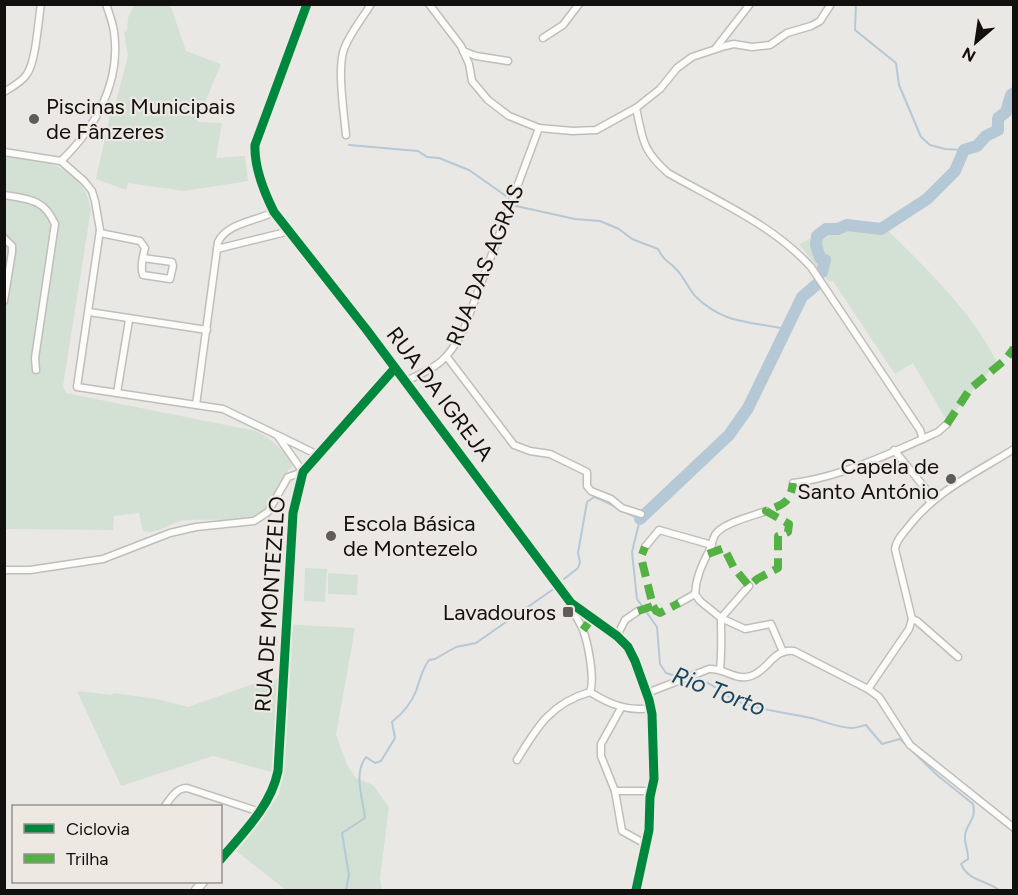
<svg xmlns="http://www.w3.org/2000/svg" width="1018" height="895" viewBox="0 0 1018 895" font-family="Figtree,sans-serif">
<style>
.green{fill:#d3e0d4}
.lines{fill:none;stroke-linecap:round;stroke-linejoin:round}
.stream{stroke:#b5c8d6;stroke-width:2}
.river{stroke:#b5c8d6;stroke-width:12}
.street-casing{stroke:#c0bebb;stroke-width:9}
.secondary-casing{stroke:#c0bebb;stroke-width:11}
.street{stroke:#fcfcfb;stroke-width:6}
.secondary{stroke:#fcfcfb;stroke-width:8}
.quiet{stroke:#54b144;stroke-width:8;stroke-dasharray:15 8;stroke-linecap:butt}
.cycleway-casing{stroke:#ede9e2;stroke-width:13}
.cycleway{stroke:#00873e;stroke-width:9}
.poi-dot{fill:#5d5c59;stroke:#ede9e2;stroke-width:2}
.labels{text-anchor:middle;dominant-baseline:central;stroke-width:4.5;stroke-linejoin:round;paint-order:stroke}
.poi-label{font-size:22px;fill:#11100e;stroke:#ede9e2;text-anchor:start}
.street-label{font-size:22px;fill:#11100e;stroke:#ede9e2}
.water-label{font-size:24px;font-style:italic;fill:#154664;stroke:#ede9e2}
</style>
<rect width="100%" height="100%" fill="#eae8e5"/>
<g class="green">
<path d="M134 5H166L171 7 186 51 221 64 197 122 222 123 216 158 245 156 248 181 184 191 128 183 126 190 96 179 110 115 114 109 128 56 124 32 127 31 128 18Z"/>
<path d="M4 154C42 160 82 164 91 209L63 386 66 393 256 431C273 440 283 449 293 466 279 477 271 507 258 515 247 522 202 519 187 520 171 521 159 535 143 531L139 513 114 516 113 530 5 529Z"/>
<path d="M868 226 884 231 887 230C927 269 971 311 997 362L947 421 913 363 895 374 833 281 829 282 799 244 820 234Z"/>
<path d="M305 568 327 569 325 602 304 601Z"/>
<path d="M328 573 358 575 357 595 328 594Z"/>
<path d="M281 624 355 628 336 735 347 765 356 778 373 785 389 807 380 878 382 890H286L236 851 279 795 282 775 213 756 121 786 77 691 112 695 113 693 157 699 188 707 262 681 282 679Z"/>
</g>
<g class="lines">
<g class="stream">
<path d="M856 4 855 30 896 63 899 85 921 137 930 145 945 149 964 150"/>
<path d="M349 145 418 151 427 157 439 158 469 170 506 196"/>
<path d="M516 206 575 219 600 221 619 229 632 239 658 249C664 262 668 260 676 269 684 277 688 288 695 296 725 325 749 321 786 329"/>
<path d="M564 579 578 568 580 562 578 553 587 502 594 497C610 502 623 513 640 519L632 552 637 599 657 627 660 664 666 673 683 678"/>
<path d="M688 680C714 679 715 691 737 701 760 711 786 712 811 718 823 721 839 728 852 728 856 728 861 726 866 725L882 744 900 739 937 775 973 804C976 819 970 819 966 831 962 840 969 850 968 859L961 864C968 881 986 880 999 890"/>
<path d="M346 890 349 875 342 833 365 818C363 799 353 774 366 757L375 763 381 761 395 738 392 722C403 713 411 704 416 691 420 680 422 669 429 660L435 659 456 647 476 643 555 588"/>
</g>
<g class="river">
<path d="M822 272 825 260 820 258 816 245 817 236 826 229H838L847 225 881 229 927 199 955 171 964 150 977 146 986 136 998 130V118L1006 112 1011 95 1014 93"/>
<path d="M640 519 729 435 748 408 802 297 816 285"/>
</g>
<g class="street-casing">
<g id="street">
<path d="M429 4 461 46 469 64 472 81 488 100 509 116 539 128 573 131 596 130 636 108 660 89 677 68 692 57 725 46 734 44 752 47 770 45 787 33 811 26 820 21 831 4"/>
<path d="M543 38 563 25 579 4"/>
<path d="M715 49 750 4"/>
<path d="M463 51 476 56 508 61"/>
<path d="M4 92C12 87 22 82 27 74 36 61 38 22 41 4"/>
<path d="M636 108C643 140 642 150 668 173 717 201 773 225 811 267L920 430 923 439"/>
<path d="M346 135C344 113 337 69 344 49 350 33 362 19 371 4"/>
<path d="M4 152 61 161 84 181 92 191 95 201 100 230 77 387 223 409 277 435"/>
<path d="M61 161C96 127 121 82 114 32 113 23 109 13 106 4"/>
<path d="M4 195C29 199 44 199 55 224L35 358 36 370"/>
<path d="M100 233 140 241 145 248C143 256 140 267 143 275L170 279 173 266 172 262 143 258"/>
<path d="M4 238 12 246V252L4 301"/>
<path d="M217 249 290 231"/>
<path d="M89 312 207 330"/>
<path d="M447 357 514 445 530 451 550 454 587 472V486L591 491 611 499 622 508 641 514"/>
<path d="M406 381C438 366 447 362 464 329L539 128"/>
<path d="M117 393 129 320"/>
<path d="M196 405 218 242C227 223 256 221 274 212"/>
<path d="M894 450 925 488 930 503"/>
<path d="M793 483C841 477 894 452 938 432L947 424"/>
<path d="M645 547 659 530 712 545"/>
<path d="M4 570H30L103 559 170 533 196 527 254 521 268 512 288 477 303 472 277 435 318 455"/>
<path d="M749 586 721 618 745 629 771 624 783 652"/>
<path d="M571 603C573 614 579 620 583 630 588 643 595 679 590 692"/>
<path d="M679 603 695 594"/>
<path d="M912 619 917 621 958 657"/>
<path d="M617 636 625 620 638 611"/>
<path d="M720 669C722 652 721 635 721 618L700 601 695 594C696 578 701 567 708 553 711 548 712 541 715 535 722 523 753 516 766 511"/>
<path d="M868 689 909 629 912 619 895 549C896 540 903 534 909 526 937 490 976 473 1014 449"/>
<path d="M647 693 709 669C726 668 734 681 751 676 768 671 773 648 794 651L868 689 879 697 910 745 1014 828"/>
<path d="M621 708 601 744V756L615 791 622 831 640 841 646 843"/>
<path d="M517 760C537 727 551 703 590 692 609 704 628 712 651 708"/>
<path d="M615 791H651"/>
<path d="M165 806C171 798 176 788 187 788L260 812"/>
</g>
</g>
<g class="secondary-casing">
<g id="secondary">
<path d="M307 4 255 145C254 167 264 192 274 212L366 329 571 603 617 636 628 647 635 661 649 700 652 714 654 779 650 797 649 830 636 890"/>
<path d="M220 860C243 833 271 806 278 771L293 513 303 472 395 368"/>
<path d="M196 890 203 882"/>
</g>
</g>
<use href="#street" class="street"/>
<use href="#secondary" class="secondary"/>
<g class="quiet">
<path d="M947 424 970 389 1006 359 1014 348"/>
<path d="M708 554 724 548 734 568 749 586 757 579 778 568V536L788 532 789 524 766 511C784 504 790 503 793 483"/>
<path d="M653 606 656 611 660 613 679 603"/>
<path d="M638 611 653 606 641 557 645 547"/>
<path d="M583 630 592 618"/>
</g>
<g class="cycleway-casing">
<g id="cycleway">
<path d="M307 4 255 145C254 167 264 192 274 212L366 329 571 603 617 636 628 647 635 661 649 700 652 714 654 779 650 797 649 830 636 890"/>
<path d="M220 860C243 833 271 806 278 771L293 513 303 472 395 368"/>
</g>
</g>
<use href="#cycleway" class="cycleway"/>
</g>
<g class="poi-dot">
<circle cx="34" cy="119" r="6"/>
<circle cx="951" cy="479" r="6"/>
<circle cx="331" cy="536" r="6"/>
<rect x="562" y="606" width="12" height="12" rx="3"/>
</g>
<g class="labels">
<g class="poi-label">
<text x="46" y="106">Piscinas Municipais<tspan x="46" dy="25">de Fânzeres</tspan></text>
<text x="939" y="466" text-anchor="end">Capela de<tspan x="939" dy="25">Santo António</tspan></text>
<text x="343" y="523">Escola Básica<tspan x="343" dy="25">de Montezelo</tspan></text>
<text x="556" y="612" text-anchor="end">Lavadouros</text>
</g>
<g class="street-label">
<text transform="translate(485 265) rotate(-68)">RUA DAS AGRAS</text>
<text transform="translate(440 394) rotate(53)">RUA DA IGREJA</text>
<text transform="translate(270 604) rotate(-86)">RUA DE MONTEZELO</text>
</g>
<g class="water-label">
<text transform="translate(719 691) rotate(21)">Rio Torto</text>
</g>
</g>
<rect width="1018" height="895" fill="none" stroke="#11100e" stroke-width="12"/>
<rect x="12" y="805" width="210" height="78" fill="#ede9e2" stroke="#95928d" stroke-width="1.5"/>
<rect x="24" y="824" width="30" height="9" fill="#00873e" stroke="#95928d" stroke-width="1.5"/>
<text x="66" y="835" font-size="18" fill="#11100e">Ciclovia</text>
<rect x="24" y="854" width="30" height="9" fill="#54b144" stroke="#95928d" stroke-width="1.5"/>
<text x="66" y="865" font-size="18" fill="#11100e">Trilha</text>
<g transform="translate(976 42) rotate(209)" stroke="#ede9e2" stroke-width="4.5" paint-order="stroke">
<path d="M0-4.5L10 22L0 15L-10 22Z" fill="#11100e"/>
<text y="-9" font-size="16" font-weight="bold" text-anchor="middle" fill="#11100e">N</text>
</g>
</svg>
